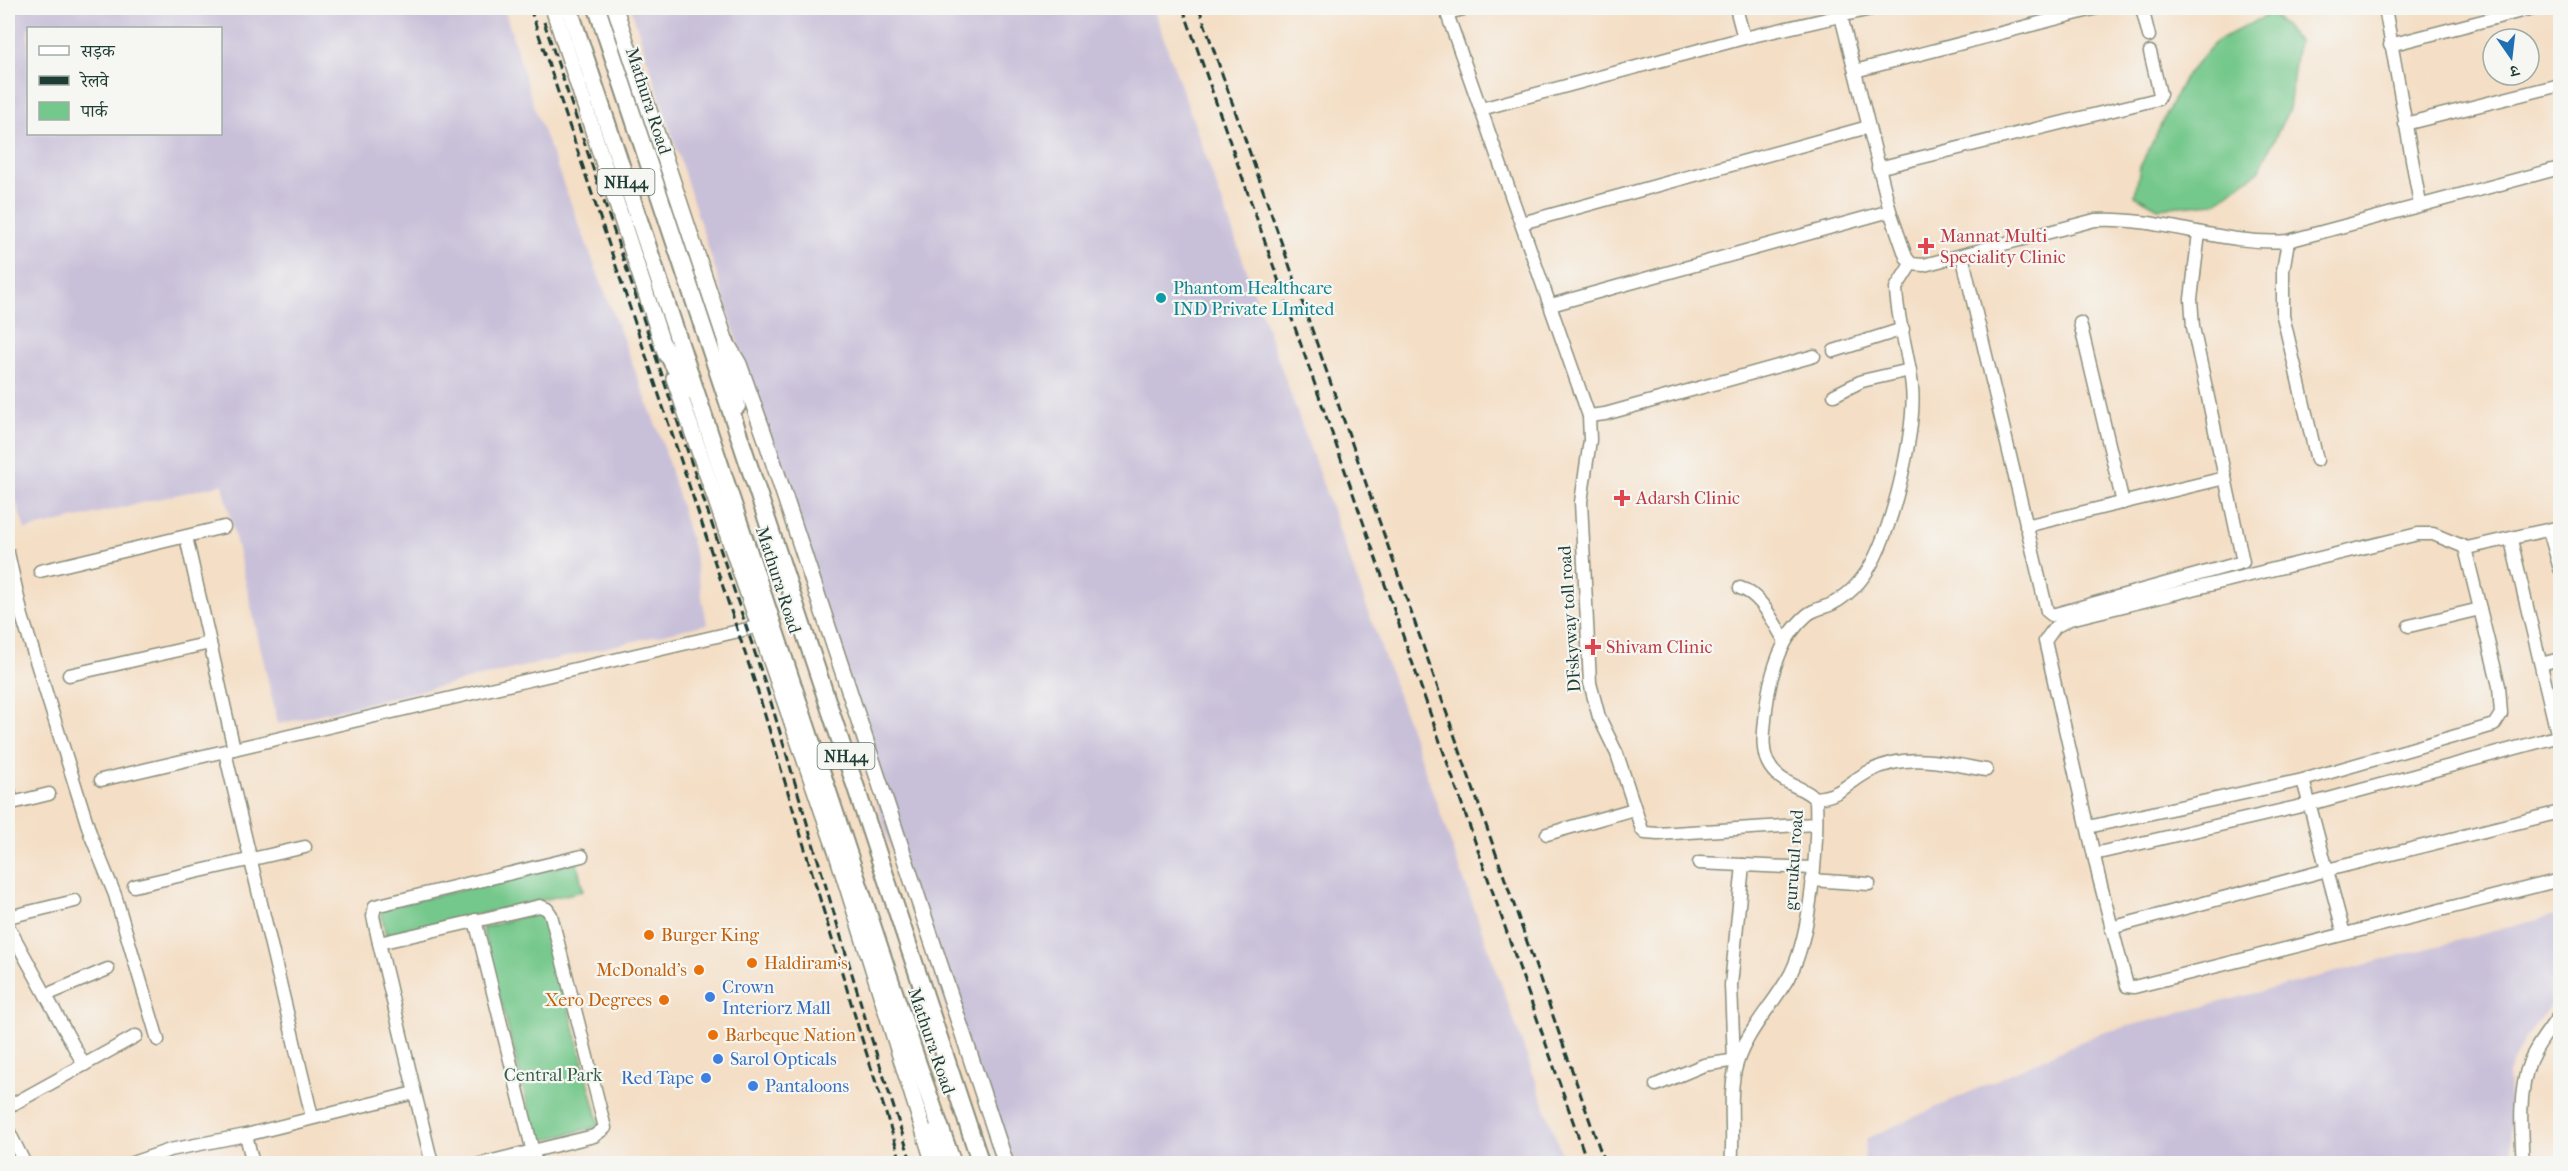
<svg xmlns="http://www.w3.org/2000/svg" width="2568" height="1171" viewBox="0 0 2568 1171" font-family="'IM FELL French Canon','Noto Serif Devanagari',serif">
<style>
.industrial{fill:#c8bfd8;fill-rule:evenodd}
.green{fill:#75c88b;stroke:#4a8260;stroke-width:1.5}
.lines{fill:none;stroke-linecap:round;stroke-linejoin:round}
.minor-casing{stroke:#8a8e7c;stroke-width:15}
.major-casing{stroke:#8a8e7c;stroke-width:18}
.highway-casing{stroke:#8a8e7c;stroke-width:20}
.minor{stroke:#fff;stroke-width:12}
.major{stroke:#fff;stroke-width:15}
.highway{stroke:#fff;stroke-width:16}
.rail{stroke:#1f3d34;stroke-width:3;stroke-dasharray:9 4.5;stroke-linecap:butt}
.health-dot{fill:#e0444e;stroke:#f6f6f2;stroke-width:2}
.culture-dot{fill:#0f9aa8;stroke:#f6f6f2;stroke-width:2}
.food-dot{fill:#e8710a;stroke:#f6f6f2;stroke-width:2}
.shop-dot{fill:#3f7fe0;stroke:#f6f6f2;stroke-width:2}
.labels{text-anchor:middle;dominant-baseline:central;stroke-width:4.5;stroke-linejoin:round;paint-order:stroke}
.shield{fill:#f6f6f2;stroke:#60746d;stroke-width:1.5}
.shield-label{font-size:16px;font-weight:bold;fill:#1f3d34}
.street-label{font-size:18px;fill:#1f3d34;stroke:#f6f6f2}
.health-label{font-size:18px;fill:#be3a42;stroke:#f6f6f2;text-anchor:start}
.culture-label{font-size:18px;fill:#0d838f;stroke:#f6f6f2;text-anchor:start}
.food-label{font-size:18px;fill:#c56008;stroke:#f6f6f2;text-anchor:start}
.shop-label{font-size:18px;fill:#366cbe;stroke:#f6f6f2;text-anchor:start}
.park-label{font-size:18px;fill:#34604a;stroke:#f6f6f2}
</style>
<rect width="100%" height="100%" fill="#f6f6f2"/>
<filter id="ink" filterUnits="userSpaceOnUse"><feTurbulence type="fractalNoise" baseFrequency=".0167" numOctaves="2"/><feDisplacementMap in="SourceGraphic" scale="12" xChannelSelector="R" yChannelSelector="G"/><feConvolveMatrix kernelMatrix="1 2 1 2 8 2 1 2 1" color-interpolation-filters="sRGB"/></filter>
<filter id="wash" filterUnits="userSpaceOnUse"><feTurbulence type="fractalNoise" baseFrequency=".008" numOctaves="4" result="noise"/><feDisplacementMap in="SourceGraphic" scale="24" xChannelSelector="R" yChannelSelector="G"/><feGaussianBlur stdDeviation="1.35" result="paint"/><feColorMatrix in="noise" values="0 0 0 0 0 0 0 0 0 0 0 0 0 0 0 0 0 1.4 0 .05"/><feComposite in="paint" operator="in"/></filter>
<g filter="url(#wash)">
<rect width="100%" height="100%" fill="#f4dec5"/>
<g class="industrial">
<path d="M8 8H504L534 107 662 441 693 548 707 624 278 724 223 484 25 530 8 477ZM28 28H220V134H28Z"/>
<path d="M631 8H1153L1565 1163H1000L888 839 715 269Z"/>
<path d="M2560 914V994L2524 1040 2508 1073 2512 1163H1864L1866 1139 2098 1034Z"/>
</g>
<g class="green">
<path d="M2272 13 2298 41 2289 109 2258 172 2215 203 2158 208 2135 195 2140 167 2185 77 2216 41Z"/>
<path d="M577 862 583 891 386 935 380 909Z"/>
<path d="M543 911 600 1126 537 1142 482 928Z"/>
</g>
</g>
<g filter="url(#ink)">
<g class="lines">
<g class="minor-casing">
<g id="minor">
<path d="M1445 8 1589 416 1590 440 1581 502 1590 683 1599 717 1617 754 1642 830 1645 833 1658 834 1815 824"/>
<path d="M1736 8 1744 38"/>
<path d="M1839 8 1890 211 1906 257 1911 264 1924 265 2095 220C2160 216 2223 246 2288 241L2560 168"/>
<path d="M2142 8 2149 36"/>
<path d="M2385 8 2420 204"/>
<path d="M1447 13 1468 8"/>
<path d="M2390 45 2533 8"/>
<path d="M1855 71 2097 8"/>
<path d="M1481 109 1744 38 1875 8"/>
<path d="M2405 124 2560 85"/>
<path d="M1878 168 2158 99 2160 94 2150 52"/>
<path d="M1522 223 1868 127"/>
<path d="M2288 241 2283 271V316L2317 460"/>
<path d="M1962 255 2047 611 2052 615 2243 562 2193 327 2191 299 2199 233"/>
<path d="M1551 305 1890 211"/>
<path d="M2080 323 2123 503"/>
<path d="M1834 351 1903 329"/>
<path d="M1834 395 1862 381 1910 370"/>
<path d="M1589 416 1605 414 1814 356"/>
<path d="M2026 526 2225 478"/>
<path d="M2560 527 2467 548 2433 534H2418L2070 619 2055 627 2045 641 2099 878 2127 986 2134 987 2560 880"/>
<path d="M2549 530 2560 569"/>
<path d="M186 537 234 749"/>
<path d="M2511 540 2558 737"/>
<path d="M8 553 22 616 91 836 115 895 158 1040"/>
<path d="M40 571 224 527"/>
<path d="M1740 588C1762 595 1773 622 1785 641"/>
<path d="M2409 626 2480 609"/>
<path d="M2541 664 2560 659"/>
<path d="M69 675 210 643"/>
<path d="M225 752 312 1117"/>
<path d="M101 780 760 626"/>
<path d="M2303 780 2344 934"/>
<path d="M8 786 12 802"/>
<path d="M1815 798C1841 796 1846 784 1868 772 1906 751 1946 763 1986 770"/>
<path d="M8 804 49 794"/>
<path d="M2088 827 2303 780 2494 725 2501 714 2499 686 2465 548"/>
<path d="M1547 834 1634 809"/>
<path d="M2094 854 2310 804 2560 736"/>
<path d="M1699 863 1812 868"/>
<path d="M1812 880 1869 884"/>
<path d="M134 886 305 847"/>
<path d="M8 917 75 901"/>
<path d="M475 920 536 1164"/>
<path d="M8 926 84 1065"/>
<path d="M2111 928 2327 870 2560 812"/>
<path d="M379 943 540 906 547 909 551 915 605 1128 594 1136 480 1164"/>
<path d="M46 995 108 969"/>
<path d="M1734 1061 1731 985 1743 865"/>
<path d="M1656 1085 1704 1065 1737 1060"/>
<path d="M8 1107 136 1036"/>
<path d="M8 1130 25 1164"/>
<path d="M246 1135 253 1164"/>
<path d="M129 1164 170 1150 246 1135 414 1093"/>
<path d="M432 1164 379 943 373 916 375 906 582 856"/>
<path d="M1731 1164C1735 1131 1727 1094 1737 1063 1747 1030 1775 1003 1791 973 1811 933 1818 846 1816 801 1809 787 1779 786 1768 763 1760 747 1765 726 1766 709 1770 675 1780 638 1807 615 1814 609 1823 608 1832 604 1855 592 1870 571 1880 546 1896 509 1916 427 1912 387 1909 354 1897 321 1896 288L1911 264"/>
<path d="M2523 1164C2521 1132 2518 1091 2530 1061 2537 1044 2550 1029 2560 1014"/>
</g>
</g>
<g class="major-casing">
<g id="major">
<path d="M553 8 666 355"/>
<path d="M615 8 726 342 739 364 764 434 1006 1164"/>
<path d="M674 378 836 851 934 1164"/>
</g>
</g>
<g class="highway-casing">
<g id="highway">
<path d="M569 8 918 1064 953 1164"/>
<path d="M597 8 981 1164"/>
<path d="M726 342 737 406"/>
<path d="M663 345 687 391"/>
<path d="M935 1132 939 1164"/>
</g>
</g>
<use href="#minor" class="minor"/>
<use href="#major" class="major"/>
<use href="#highway" class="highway"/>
<g class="rail">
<path d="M530 8 758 692 861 1036 902 1164"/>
<path d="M1183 8 1588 1164"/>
<path d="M1199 8 1605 1164"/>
<path d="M544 22 767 689 870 1034 912 1164"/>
</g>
</g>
</g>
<g class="health-dot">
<path d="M1923 237h6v6h6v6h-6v6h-6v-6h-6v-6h6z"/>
<path d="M1619 489h6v6h6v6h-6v6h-6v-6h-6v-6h6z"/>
<path d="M1590 638h6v6h6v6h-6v6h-6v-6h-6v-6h6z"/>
</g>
<circle class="culture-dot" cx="1161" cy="298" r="6"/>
<g class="food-dot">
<circle cx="649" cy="935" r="6"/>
<circle cx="752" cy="963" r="6"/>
<circle cx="699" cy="970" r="6"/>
<circle cx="664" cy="1000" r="6"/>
<circle cx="713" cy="1035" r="6"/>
</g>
<g class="shop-dot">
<circle cx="710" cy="997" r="6"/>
<circle cx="718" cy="1059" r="6"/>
<circle cx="706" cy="1078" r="6"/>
<circle cx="753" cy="1086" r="6"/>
</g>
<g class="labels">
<g class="shield">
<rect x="597.5" y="169" width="57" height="26" rx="4.5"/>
<rect x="817.5" y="743" width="57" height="26" rx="4.5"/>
</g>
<g class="shield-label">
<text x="626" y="182">NH44</text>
<text x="846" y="756">NH44</text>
</g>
<g class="street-label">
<text transform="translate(648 101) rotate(72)">Mathura Road</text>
<text transform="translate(778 580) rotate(72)">Mathura Road</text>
<text transform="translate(1570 619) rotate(-94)">DFskyway toll road</text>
<text transform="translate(1794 860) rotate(-86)">gurukul road</text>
<text transform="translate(931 1041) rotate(71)">Mathura Road</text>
</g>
<g class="health-label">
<text x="1940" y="236">Mannat Multi<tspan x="1940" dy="21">Speciality Clinic</tspan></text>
<text x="1636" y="498">Adarsh Clinic</text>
<text x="1606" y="647">Shivam Clinic</text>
</g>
<g class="culture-label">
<text x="1173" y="288">Phantom Healthcare<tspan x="1173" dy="21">IND Private LImited</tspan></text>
</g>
<g class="food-label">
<text x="661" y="935">Burger King</text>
<text x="764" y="963">Haldiram's</text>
<text x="687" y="970" text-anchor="end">McDonald's</text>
<text x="652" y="1000" text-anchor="end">Xero Degrees</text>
<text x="725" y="1035">Barbeque Nation</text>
</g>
<g class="shop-label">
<text x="722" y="987">Crown<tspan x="722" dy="21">Interiorz Mall</tspan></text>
<text x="730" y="1059">Sarol Opticals</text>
<text x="694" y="1078" text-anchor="end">Red Tape</text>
<text x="765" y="1086">Pantaloons</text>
</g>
<g class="park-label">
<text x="553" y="1075">Central Park</text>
</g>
</g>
<rect width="2568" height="1171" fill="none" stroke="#f6f6f2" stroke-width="30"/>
<rect x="27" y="27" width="195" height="108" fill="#f6f6f2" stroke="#a0aca6" stroke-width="1.5"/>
<rect x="39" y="46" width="30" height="9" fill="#ffffff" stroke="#a0aca6" stroke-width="1.5"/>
<text x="81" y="57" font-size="18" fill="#1f3d34">सड़क</text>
<rect x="39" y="76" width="30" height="9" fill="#1f3d34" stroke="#a0aca6" stroke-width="1.5"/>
<text x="81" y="87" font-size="18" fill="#1f3d34">रेलवे</text>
<rect x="39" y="102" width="30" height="18" fill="#75c88b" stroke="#a0aca6" stroke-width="1.5"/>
<text x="81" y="117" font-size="18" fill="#1f3d34">पार्क</text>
<g transform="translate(2511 57) rotate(166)"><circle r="28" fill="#f6f6f2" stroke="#a0aca6" stroke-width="1.5"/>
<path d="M0-4.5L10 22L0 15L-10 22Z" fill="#1f6fb2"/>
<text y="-9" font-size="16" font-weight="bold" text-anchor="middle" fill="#1f3d34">उ</text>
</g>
</svg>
